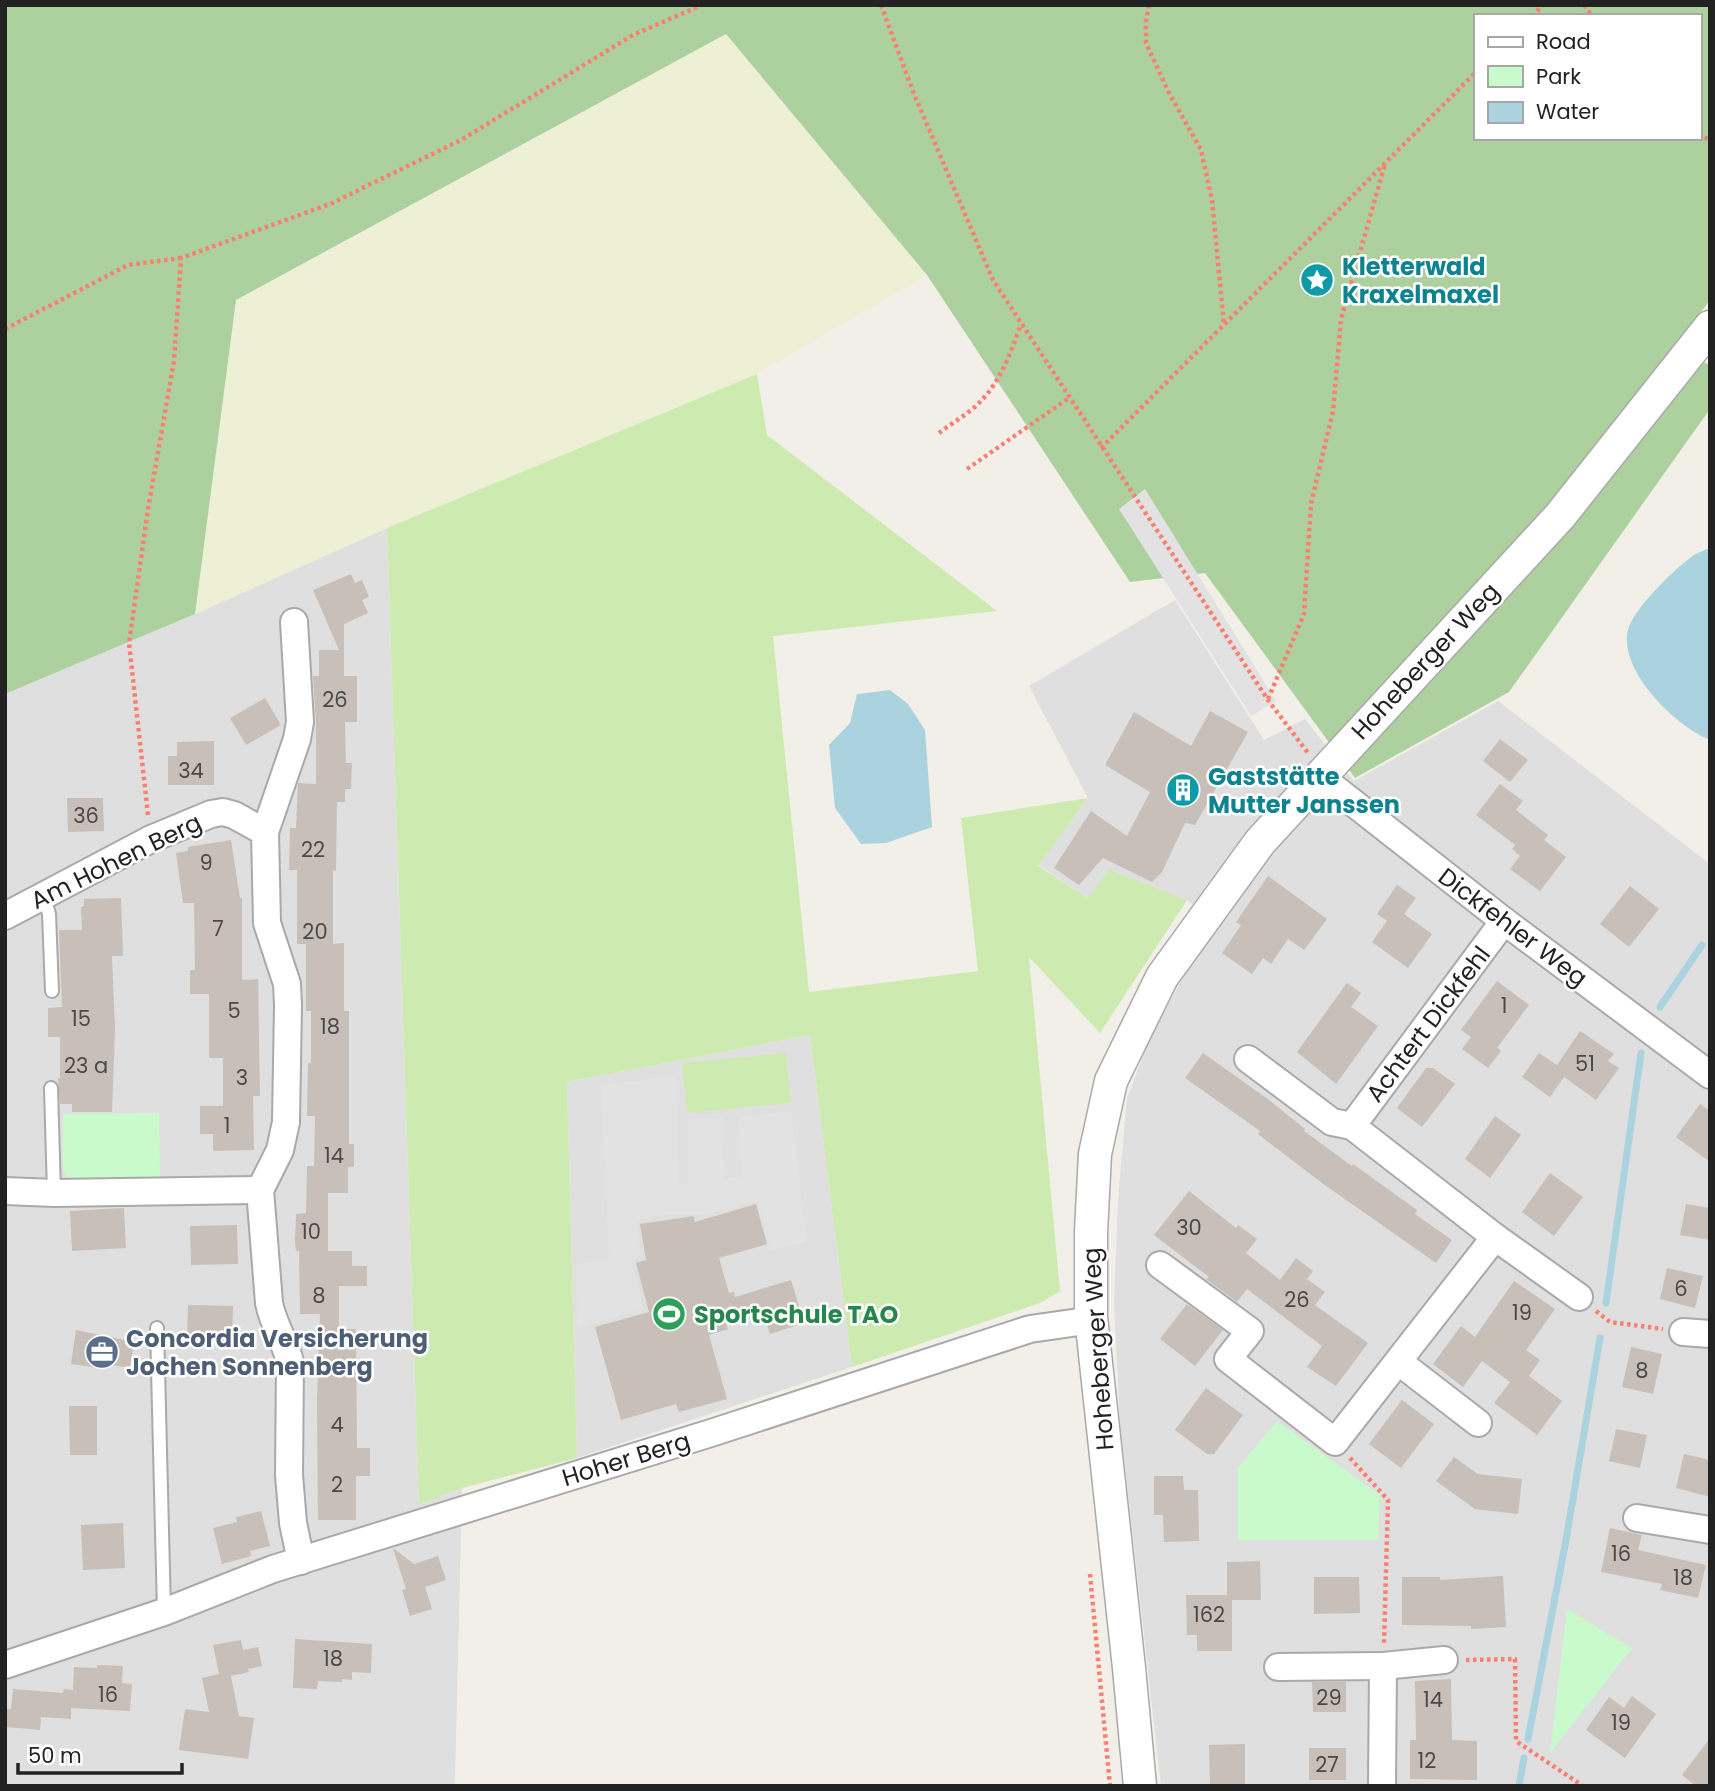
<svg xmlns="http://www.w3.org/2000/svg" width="1715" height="1791" viewBox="0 0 1715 1791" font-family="Poppins,sans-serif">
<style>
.residential{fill:#e0dfdf}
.farmland{fill:#eef0d5}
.grass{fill:#cdebb0}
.forest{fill:#add19e;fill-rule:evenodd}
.park{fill:#c8facc}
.parking{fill:#e2e2e2}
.water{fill:#aad3df}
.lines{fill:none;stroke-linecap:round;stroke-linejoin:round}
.stream{stroke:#aad3df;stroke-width:7}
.building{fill:#c7bfb8}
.service-casing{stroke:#a9a9a9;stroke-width:16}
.minor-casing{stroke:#a9a9a9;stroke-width:30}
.tertiary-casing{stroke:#a9a9a9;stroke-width:35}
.path{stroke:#fa8072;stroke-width:4.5;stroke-dasharray:3.5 3.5;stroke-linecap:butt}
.service{stroke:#fff;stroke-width:12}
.minor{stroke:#fff;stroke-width:26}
.tertiary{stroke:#fff;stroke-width:32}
.labels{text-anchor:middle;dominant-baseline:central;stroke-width:5;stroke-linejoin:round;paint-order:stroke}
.number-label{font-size:21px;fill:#4b4948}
.culture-label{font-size:24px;font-weight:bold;fill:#0d838f;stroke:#fff;text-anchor:start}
.street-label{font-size:24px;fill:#222;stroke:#fff}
.leisure-label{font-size:24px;font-weight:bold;fill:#27864d;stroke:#fff;text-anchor:start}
.service-label{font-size:24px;font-weight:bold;fill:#4e5e75;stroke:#fff;text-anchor:start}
</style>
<rect width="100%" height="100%" fill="#f2efe9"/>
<g class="residential">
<path d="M387 528 419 1505 462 1488 455 1786H5V694L195 614Z"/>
<path d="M1175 600 1264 740 1305 719 1354 781 1498 701 1710 864V1786H1161L1120 1422 1114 1304 1118 1199 1127 1098 1151 1035 1214 921 1187 900 1088 898 1038 865 1088 798 1029 686Z"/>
<path d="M810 1035 852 1367 577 1458 567 1082Z"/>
</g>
<path class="farmland" d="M726 34 927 275 757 374 387 528 195 614 236 301Z"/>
<g class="grass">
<path d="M757 374 767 435 997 611 773 636 809 992 978 971 961 818 1088 798 1038 866 1088 898 1109 870 1187 900 1100 1033 1029 957 1060 1291 1040 1303 852 1367 810 1035 567 1082 577 1458 462 1488 419 1505 387 528Z"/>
<path d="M786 1053 791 1103 687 1113 682 1063Z"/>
</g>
<path class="forest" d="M5 5H1710V300L1677 344 1710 366V409L1509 692 1355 778 1205 573 1130 582 927 275 726 34 236 300 195 614 5 694ZM1475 16H1699V138H1475Z"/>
<g class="park">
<path d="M159 1113 160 1178 73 1179 66 1176 63 1169V1114Z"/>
<path d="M1277 1421 1380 1495 1378 1540H1238V1468Z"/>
<path d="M1567 1609 1632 1648 1550 1753Z"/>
</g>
<g class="parking">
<path d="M1145 489 1276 701 1251 716 1119 509Z"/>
<path d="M676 1076 678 1185 688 1183V1119L722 1118 724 1178 741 1177 739 1117 791 1111 807 1241 770 1250 758 1201 707 1214 669 1215 636 1221 641 1255 631 1259 644 1309 577 1328 576 1265 609 1258 601 1085Z"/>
</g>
<g class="water">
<path d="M1710 548V740C1676 726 1623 675 1627 635 1628 613 1673 571 1691 557 1696 553 1703 551 1710 548Z"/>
<path d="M890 690 908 704 925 730 932 827 886 843 861 844 835 808 829 745 850 723 857 694Z"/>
</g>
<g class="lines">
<g class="stream">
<path d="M1660 1007 1702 945"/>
<path d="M1606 1303 1641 1053"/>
<path d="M1528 1739 1566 1540 1600 1338"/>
<path d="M1519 1786 1524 1758"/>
</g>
</g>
<g class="building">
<path d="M351 574 355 583 362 580 369 597 362 600 368 613 344 624V676H357V722H345L346 763H352L351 789H345V802H337L336 871 333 870V944L344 943V1011H349V1144H354V1167H348V1193H328V1251H352V1266H367V1286H339V1329H356L357 1448H370V1476H356V1520H318L317 1401 320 1314H300L299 1251H296L295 1241 296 1214 306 1213 307 1166H314L315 1116H307L308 1063H311V1011H306V944H297V870H289L290 828H296L298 783 316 784V723L313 676H319V650H339L313 590Z"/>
<path d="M265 698 281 725 246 745 230 718Z"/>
<path d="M1210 711 1248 732 1195 825 1185 823 1162 872 1152 882 1103 858 1079 885 1054 868 1091 811 1127 836 1150 792 1105 765 1134 712 1191 746Z"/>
<path d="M1500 739 1528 760 1510 782 1483 761Z"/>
<path d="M214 741V785H168V756H177V742Z"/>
<path d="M1500 784 1523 801 1516 810 1548 835 1544 840 1566 857 1540 891 1510 869 1520 856 1512 849 1515 845 1476 815Z"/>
<path d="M67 798H103L104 831 68 832Z"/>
<path d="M231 840 240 898H242V980L258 979 260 1096H253L254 1150 213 1151V1134H200V1106H223V1058H209V994H190V970H195L194 903H183L176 853 188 851V847Z"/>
<path d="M1268 876 1327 919 1304 950 1288 939 1271 964 1263 958 1252 974 1222 953 1241 925 1236 922Z"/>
<path d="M1397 885 1416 898 1404 914 1432 934 1408 968 1372 942 1387 921 1377 914Z"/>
<path d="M1630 886 1659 909 1629 947 1600 924Z"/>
<path d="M121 898 123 956H112L115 1028 112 1112H72V1104H60L58 1078H60V1037H48V1008L62 1007 59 930H82L81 907 84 906V899Z"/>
<path d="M1497 981 1529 1005 1497 1048 1501 1051 1488 1068 1462 1049 1471 1037 1461 1030Z"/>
<path d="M1347 983 1361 993 1351 1007 1378 1026 1336 1084 1297 1052Z"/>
<path d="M1580 1031 1614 1054 1608 1061 1619 1068 1596 1100 1564 1077 1550 1097 1522 1077 1539 1053 1557 1065Z"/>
<path d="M1203 1053 1269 1100 1305 1129 1304 1131 1352 1166 1353 1164 1417 1210 1415 1214 1452 1240 1436 1263 1322 1183 1258 1134 1260 1131 1185 1078Z"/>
<path d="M1426 1068H1433L1455 1084 1422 1127 1397 1108Z"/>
<path d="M1700 1104 1710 1111V1162L1676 1137Z"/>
<path d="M1495 1116 1521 1135 1490 1178 1465 1159Z"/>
<path d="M1550 1173 1583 1197 1554 1236 1522 1212Z"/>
<path d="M1189 1191 1236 1228 1238 1225 1257 1239 1246 1253 1280 1280 1296 1258 1313 1271 1307 1279 1325 1292 1315 1305 1368 1343 1336 1386 1307 1367 1322 1346 1247 1289 1237 1302 1206 1279 1209 1277 1154 1235Z"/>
<path d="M756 1204 767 1244 719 1258 729 1293 734 1292 735 1297 791 1280 804 1323 770 1334 762 1308 724 1318 728 1329 709 1335 727 1399 679 1412 676 1404 621 1420 595 1327 649 1312 636 1263 646 1260 640 1224 694 1216 695 1222Z"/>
<path d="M1686 1204 1710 1208V1240L1680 1235Z"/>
<path d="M124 1208 126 1248 72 1251 70 1211Z"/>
<path d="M237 1225 238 1264 191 1265 190 1226Z"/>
<path d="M1667 1268 1703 1276 1695 1308 1660 1299Z"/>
<path d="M1514 1281 1555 1309 1526 1350 1540 1360 1529 1376 1562 1401 1537 1435 1494 1403 1510 1382 1482 1361 1463 1387 1433 1364 1461 1326 1475 1337Z"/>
<path d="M1187 1304 1223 1330 1195 1366 1160 1339Z"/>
<path d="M188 1305 233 1306 232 1342 187 1341Z"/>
<path d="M76 1330 134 1342 130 1368 100 1363 99 1368 71 1364Z"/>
<path d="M1631 1347 1662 1354 1653 1394 1622 1387Z"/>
<path d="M1206 1388 1243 1415 1214 1454H1207L1175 1430Z"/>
<path d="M1402 1400 1434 1424 1401 1468 1369 1444Z"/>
<path d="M69 1406H97V1455H70Z"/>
<path d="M1616 1429 1647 1435 1640 1468 1609 1461Z"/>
<path d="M1684 1454 1710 1460V1497L1676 1488Z"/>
<path d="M1454 1457 1478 1474 1522 1479 1518 1514 1475 1509 1436 1481Z"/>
<path d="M1154 1476H1183L1184 1490H1198L1199 1541 1164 1542 1163 1515H1154Z"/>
<path d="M261 1511 270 1546 250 1551 251 1556 222 1564 213 1528 237 1522 236 1517Z"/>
<path d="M123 1523 125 1568 83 1570 81 1525Z"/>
<path d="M1610 1528 1642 1535 1638 1550 1706 1565 1698 1598 1660 1590 1662 1584 1601 1572Z"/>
<path d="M393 1548 414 1564 438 1556 446 1580 425 1587 432 1609 410 1616 402 1590 406 1589Z"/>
<path d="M1260 1561 1261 1600H1232V1651H1197V1635H1187L1186 1595H1227V1562Z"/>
<path d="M1503 1576 1506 1627 1471 1629V1626L1402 1625V1577H1440V1580Z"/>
<path d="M1314 1577H1359L1360 1613 1314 1614Z"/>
<path d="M295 1639 372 1644 371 1673 352 1672V1680L342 1679V1682L318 1681 317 1689 293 1688Z"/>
<path d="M241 1640 243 1650 258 1647 262 1666 248 1669 249 1672 231 1676 239 1716 254 1718 248 1759 179 1750 185 1709 209 1712 202 1678 219 1674 213 1645Z"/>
<path d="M97 1665 123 1666 122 1683 132 1684 130 1711 71 1708V1719L41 1717 40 1730 5 1727V1709H11L13 1689 63 1693 64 1689 73 1690 74 1667 97 1668Z"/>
<path d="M1451 1679 1452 1740 1477 1741V1780L1410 1779V1740H1416L1415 1681Z"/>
<path d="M1312 1682H1346V1712H1313Z"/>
<path d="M1632 1696 1656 1714 1625 1758 1586 1730 1609 1697 1624 1708Z"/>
<path d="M1710 1738V1786H1696L1682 1775Z"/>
<path d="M1245 1744V1786H1210L1209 1745Z"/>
<rect x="1309" y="1748" width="37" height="32"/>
</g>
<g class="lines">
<g class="service-casing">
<g id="service">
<path d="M44 897 49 914 52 991"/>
<path d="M51 1088 54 1193"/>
<path d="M157 1328 164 1612"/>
</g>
</g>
<g class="minor-casing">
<g id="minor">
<path d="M1319 776 1504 921 1710 1075"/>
<path d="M265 832 297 739 300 722 294 622"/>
<path d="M5 916 151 839 211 814 223 812 234 815 265 832 267 923 287 984 288 1005 286 1122 280 1150 260 1190 269 1303C273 1324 285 1341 290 1362L289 1475 293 1523 301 1561"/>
<path d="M1248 1059 1332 1122 1352 1126"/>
<path d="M5 1191 54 1193 260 1190"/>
<path d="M1495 1237 1579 1297"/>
<path d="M1160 1265 1250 1331 1228 1359 1335 1442 1495 1237 1352 1126 1504 921"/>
<path d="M1683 1332 1710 1334"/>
<path d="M1399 1362 1478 1423"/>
<path d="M1637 1518 1710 1530"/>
<path d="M5 1665 164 1612 273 1569 711 1433 1030 1329 1079 1322 1091 1317"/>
<path d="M1278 1667 1383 1666"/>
<path d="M1382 1786 1383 1666 1444 1660"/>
</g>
</g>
<g class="tertiary-casing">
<path id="tertiary" d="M1140 1786 1129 1668 1091 1317V1232L1095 1154 1111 1081 1162 977 1260 842 1560 516 1710 327"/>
</g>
<g class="path">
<path d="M881 5 914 94 993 280 1268 700 1308 753"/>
<path d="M1149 5 1146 21V43L1168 91 1201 150 1212 200 1224 325"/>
<path d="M1584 5 1592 16"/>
<path d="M1532 16 1543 5"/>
<path d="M1699 133 1710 141"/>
<path d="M5 329 128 265 181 258"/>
<path d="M939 433C952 423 968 414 979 403 1001 381 1011 352 1021 324"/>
<path d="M1101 448 1475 73"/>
<path d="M967 469 1069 398"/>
<path d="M1268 699 1304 614 1311 504 1333 411 1341 319 1385 164"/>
<path d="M148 815 129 643 148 509 174 361 181 258 330 204 461 140 633 35 702 5"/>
<path d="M1596 1311 1610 1322 1663 1329"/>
<path d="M1350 1458 1388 1500 1384 1644"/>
<path d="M1090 1574 1110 1786"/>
<path d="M1466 1660 1515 1659 1516 1741 1583 1786"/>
</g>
<use href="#service" class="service"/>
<use href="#minor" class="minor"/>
<use href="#tertiary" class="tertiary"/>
</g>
<defs>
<g id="sight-disc" transform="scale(1.75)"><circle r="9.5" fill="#0f9aa8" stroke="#fff"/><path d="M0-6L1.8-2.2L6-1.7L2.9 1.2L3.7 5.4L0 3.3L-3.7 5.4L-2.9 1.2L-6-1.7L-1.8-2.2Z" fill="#fff"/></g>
<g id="building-disc" transform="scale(1.75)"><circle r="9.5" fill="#0f9aa8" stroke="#fff"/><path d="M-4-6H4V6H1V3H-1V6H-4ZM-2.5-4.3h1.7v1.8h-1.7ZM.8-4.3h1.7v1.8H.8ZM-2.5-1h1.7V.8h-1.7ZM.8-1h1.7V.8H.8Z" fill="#fff"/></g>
<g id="stadium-disc" transform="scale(1.75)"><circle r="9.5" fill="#2e9e5b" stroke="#fff"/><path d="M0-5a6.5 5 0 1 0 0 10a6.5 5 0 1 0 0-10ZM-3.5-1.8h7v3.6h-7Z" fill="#fff"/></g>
<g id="office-disc" transform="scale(1.75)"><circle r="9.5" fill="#5c6f8a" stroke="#fff"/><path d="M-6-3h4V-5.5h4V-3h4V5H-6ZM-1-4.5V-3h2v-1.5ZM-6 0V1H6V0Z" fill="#fff"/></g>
</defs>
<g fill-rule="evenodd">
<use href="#sight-disc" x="1317" y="280"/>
<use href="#building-disc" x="1183" y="790"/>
<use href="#stadium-disc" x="669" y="1314"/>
<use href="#office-disc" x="102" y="1352"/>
</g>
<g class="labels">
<g class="number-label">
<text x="335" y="699">26</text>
<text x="191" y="770">34</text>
<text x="86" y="815">36</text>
<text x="313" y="849">22</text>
<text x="206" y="862">9</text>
<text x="218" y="928">7</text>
<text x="315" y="931">20</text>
<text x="1504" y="1005">1</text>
<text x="234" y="1010">5</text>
<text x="81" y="1018">15</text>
<text x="330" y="1026">18</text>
<text x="1585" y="1063">51</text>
<text x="86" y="1065">23 a</text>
<text x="242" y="1077">3</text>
<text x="227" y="1125">1</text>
<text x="334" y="1155">14</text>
<text x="1189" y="1227">30</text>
<text x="311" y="1231">10</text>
<text x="1681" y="1288">6</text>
<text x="319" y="1295">8</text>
<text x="1297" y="1299">26</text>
<text x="1522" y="1312">19</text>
<text x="1642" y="1370">8</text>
<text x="337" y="1424">4</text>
<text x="337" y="1484">2</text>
<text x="1621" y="1553">16</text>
<text x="1683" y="1577">18</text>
<text x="1209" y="1614">162</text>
<text x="333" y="1658">18</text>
<text x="108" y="1694">16</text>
<text x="1329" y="1697">29</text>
<text x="1433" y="1699">14</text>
<text x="1621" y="1722">19</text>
<text x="1427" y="1760">12</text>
<text x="1327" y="1764">27</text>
</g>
<g class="culture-label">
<text x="1342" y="266">Kletterwald<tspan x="1342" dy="28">Kraxelmaxel</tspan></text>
<text x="1208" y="776">Gaststätte<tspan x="1208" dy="28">Mutter Janssen</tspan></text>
</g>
<g class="street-label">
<text transform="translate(1425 661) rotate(-47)">Hoheberger Weg</text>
<text transform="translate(116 861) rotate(-26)">Am Hohen Berg</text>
<text transform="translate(1513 927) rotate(37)">Dickfehler Weg</text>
<text transform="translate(1428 1024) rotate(-53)">Achtert Dickfehl</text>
<text transform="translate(1098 1349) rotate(-94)">Hoheberger Weg</text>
<text transform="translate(626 1459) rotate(-17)">Hoher Berg</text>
</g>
<g class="leisure-label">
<text x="694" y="1314">Sportschule TAO</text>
</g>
<g class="service-label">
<text x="126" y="1338">Concordia Versicherung<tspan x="126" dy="28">Jochen Sonnenberg</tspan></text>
</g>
</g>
<rect width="1715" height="1791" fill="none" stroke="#222222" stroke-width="14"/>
<rect x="1474" y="14" width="228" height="126" fill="#ffffff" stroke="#a7a7a7" stroke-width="2"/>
<rect x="1488" y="37" width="35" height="10" fill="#ffffff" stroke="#a7a7a7" stroke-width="2"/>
<text x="1536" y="49" font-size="21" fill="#222222">Road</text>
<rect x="1488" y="66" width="35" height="21" fill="#c8facc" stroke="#a7a7a7" stroke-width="2"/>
<text x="1536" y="84" font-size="21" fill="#222222">Park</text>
<rect x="1488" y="102" width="35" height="21" fill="#aad3df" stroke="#a7a7a7" stroke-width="2"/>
<text x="1536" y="119" font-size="21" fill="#222222">Water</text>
<path d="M18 1763v10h164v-10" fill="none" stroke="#222222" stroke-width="3.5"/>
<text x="28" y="1763" font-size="21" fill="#222222" stroke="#ffffff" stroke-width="5" paint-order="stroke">50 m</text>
</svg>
